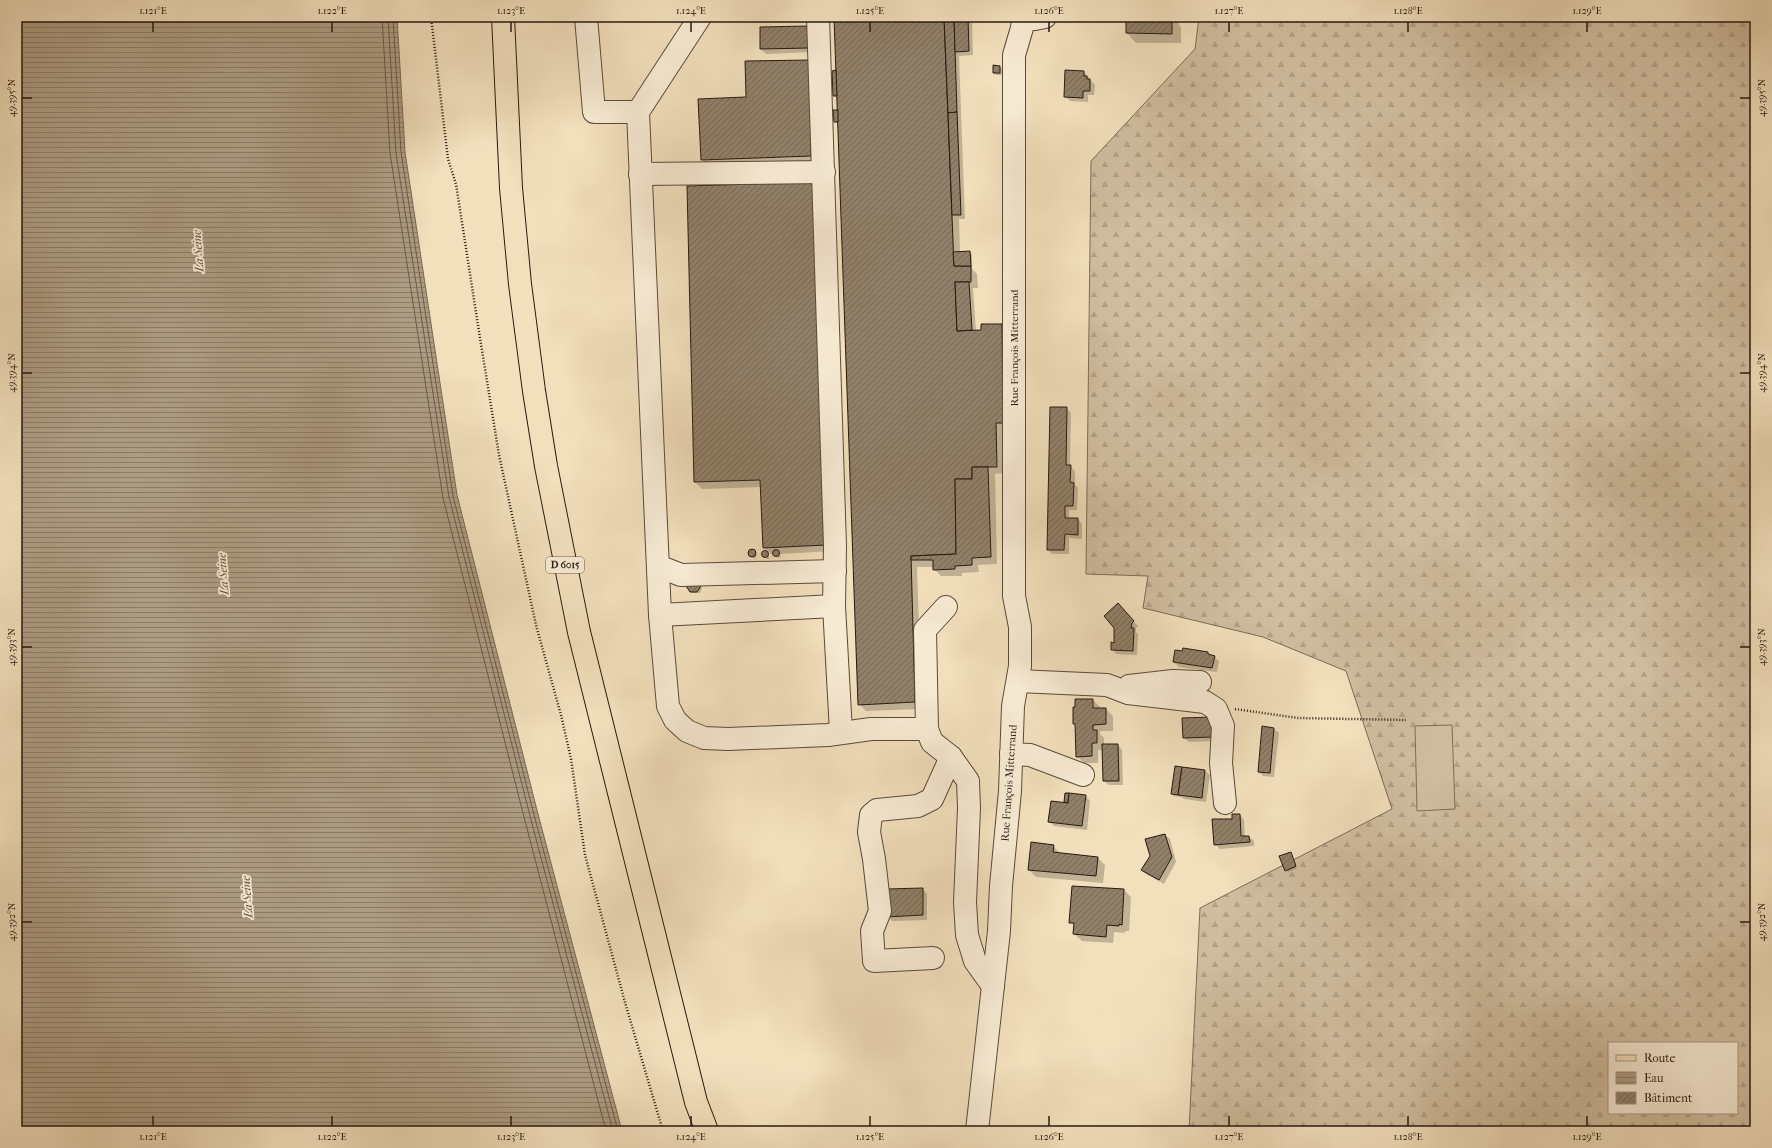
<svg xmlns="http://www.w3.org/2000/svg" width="1772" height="1148" viewBox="0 0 1772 1148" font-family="'IM FELL French Canon',serif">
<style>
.forest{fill:url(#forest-firs);stroke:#7c6b58;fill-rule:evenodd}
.pitch{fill:#d0bd9f;stroke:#7c6b58}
.water{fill:url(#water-rules);stroke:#786854}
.shadow{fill:#0003}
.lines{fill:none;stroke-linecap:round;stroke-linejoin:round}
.shore{stroke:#6a5a49;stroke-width:1}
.building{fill:url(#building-hatch);stroke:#281910}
.minor-casing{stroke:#5a4a3b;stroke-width:24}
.major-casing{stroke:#281910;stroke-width:24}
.path{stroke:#281910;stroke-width:2.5;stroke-dasharray:1 2;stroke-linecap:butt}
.minor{stroke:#f7ead3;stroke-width:22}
.major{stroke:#f2dfbc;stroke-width:22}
.ticks{fill:none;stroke:#281910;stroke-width:1.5}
.labels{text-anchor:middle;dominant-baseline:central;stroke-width:3.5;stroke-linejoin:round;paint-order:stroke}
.shield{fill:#f7ead3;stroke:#66584a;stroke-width:1}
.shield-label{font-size:10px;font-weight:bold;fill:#281910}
.street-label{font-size:11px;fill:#281910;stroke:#f7ead3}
.water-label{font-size:12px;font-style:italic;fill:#5d4d3e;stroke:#f7ead3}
.neatline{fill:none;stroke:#281910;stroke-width:1.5}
.ticks-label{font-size:10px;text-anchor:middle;fill:#281910}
</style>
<defs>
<pattern id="forest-firs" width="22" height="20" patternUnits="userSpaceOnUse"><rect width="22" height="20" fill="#d0bd9f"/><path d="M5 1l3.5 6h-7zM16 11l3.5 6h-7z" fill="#b3a288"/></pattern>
<pattern id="water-rules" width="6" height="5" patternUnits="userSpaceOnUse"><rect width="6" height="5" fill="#ad9c82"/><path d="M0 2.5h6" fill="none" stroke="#8d7e69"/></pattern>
<pattern id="building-hatch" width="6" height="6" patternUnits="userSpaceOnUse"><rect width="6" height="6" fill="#918069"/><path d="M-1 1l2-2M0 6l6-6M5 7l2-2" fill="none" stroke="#766855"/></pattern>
</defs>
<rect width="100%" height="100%" fill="#f2dfbc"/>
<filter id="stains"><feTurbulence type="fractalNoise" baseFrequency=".005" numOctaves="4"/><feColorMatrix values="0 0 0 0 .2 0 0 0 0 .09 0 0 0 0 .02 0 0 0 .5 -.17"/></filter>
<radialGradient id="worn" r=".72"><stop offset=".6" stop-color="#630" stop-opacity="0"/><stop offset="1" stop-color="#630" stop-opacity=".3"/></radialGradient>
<path class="forest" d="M1199 17H1755V1131H1189L1200 908 1392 809 1346 671 1263 637 1143 608 1148 576 1086 574 1091 161 1195 49ZM1609 1043H1737V1113H1609Z"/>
<path class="pitch" d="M1452 725 1455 809 1417 811 1415 726Z"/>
<path class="water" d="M17 17H397L405 152 457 495 538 814 622 1131H17Z"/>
<g class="shadow">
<path d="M836 17H972L973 55 959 56 965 219H959L960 252H970L972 254V269L977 274 978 288H973L976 331 1002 325 1009 332V429L1003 430 1004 473 995 474 997 564 978 565 979 572 962 573V576H941L934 569V567H917L922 709 866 711 859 704 839 124 835 122 839 112 838 97 834 95 837 73Z"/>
<path d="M1126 17H1179V25L1181 27V43H1136L1127 33Z"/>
<path d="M808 27 813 52 766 54 761 49Z"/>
<path d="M809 61 821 165 711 169 702 159 747 98Z"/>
<path d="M1000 67 1002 69V75H996L994 73Z"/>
<path d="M1084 72 1095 85 1094 95H1088V102L1070 101 1065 96Z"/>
<path d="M688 187 832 551 780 554 781 557 778 558 775 554H771L764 547 761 487 702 489 695 482Z"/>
<path d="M1066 408 1071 413 1070 466 1075 471V485L1078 488 1077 510H1069V519H1078L1082 524V539L1069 538V554H1052L1048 550Z"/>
<path d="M752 551 757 555 755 559 749 556V554Z"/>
<path d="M763 552 769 556V559H767L762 554Z"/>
<path d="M699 583 702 588 700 593H693L691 591Z"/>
<path d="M1122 609 1138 626 1136 628V632L1138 634 1137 655 1116 654 1112 649 1115 644Z"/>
<path d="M1208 653 1219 661 1217 672 1179 667 1174 662Z"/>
<path d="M1093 700 1100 707V709H1106L1113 716V731H1100V734L1104 738V745H1118L1122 750 1123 785H1109L1104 781V750H1098V763H1084L1077 756 1076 725 1074 723Z"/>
<path d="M1212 718 1217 741 1189 742 1184 738Z"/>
<path d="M1263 728 1274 729 1279 733 1274 777 1263 776 1259 771Z"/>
<path d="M1175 767 1205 771 1210 775 1206 802 1184 799 1181 797 1174 796 1172 794Z"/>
<path d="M1066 794 1086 796 1090 801 1087 830 1054 826 1049 821 1065 803Z"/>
<path d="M1240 815 1244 820 1245 837H1249L1254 841V846L1220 849 1215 844Z"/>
<path d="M1165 835 1170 839 1176 862 1164 884 1146 874 1142 870Z"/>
<path d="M1053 846 1060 853 1098 858 1105 865 1103 883 1036 877 1029 870Z"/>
<path d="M1291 853 1297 868 1288 872 1286 870Z"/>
<path d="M923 889 927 894V920L892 921 887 916Z"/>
<path d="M1124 890 1131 897 1129 931H1125V933L1114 932 1113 943 1082 941 1074 934 1075 927 1071 922Z"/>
</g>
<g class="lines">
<g class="shore">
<path d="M382 17 390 153 443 498 524 817 606 1131"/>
<path d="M388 17 396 153 449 497 530 816 613 1131"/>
<path d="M393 17 401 152 453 496 534 815 618 1131"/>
</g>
</g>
<g class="building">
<path d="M834 17H944L954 266H971V282H955L957 331 981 330V324H1002L1003 423H996L997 467H972V479H955L956 554 911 556 915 702 858 705Z"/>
<path d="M944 17H954L957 112 948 113Z"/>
<path d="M954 17H968L969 51 955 52Z"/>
<path d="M1126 17H1172V34L1126 33Z"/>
<path d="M809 26V48L760 49V27Z"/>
<path d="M810 60 811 156 701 160 698 99 746 97 745 61Z"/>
<path d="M993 65 1000 66V73H993Z"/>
<path d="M836 70 837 96H833L832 71Z"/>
<path d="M1065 70 1084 71V76H1087V79H1090V91H1083V98L1064 97Z"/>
<path d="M833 110H838V122H834Z"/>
<path d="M957 112 961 215H952L948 113Z"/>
<path d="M813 182 826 545 763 548 760 480 694 482 687 186Z"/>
<path d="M970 251 971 266H954L953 252Z"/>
<path d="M955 282H969L972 330 957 331Z"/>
<path d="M1050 407H1067L1066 465H1071L1070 482 1074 483 1073 506H1065V518H1078V535L1065 534 1064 550H1047Z"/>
<path d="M972 467H988L991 557 972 558V565L955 566V569L933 570V560H911V556L956 554 955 479H972Z"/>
<circle cx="752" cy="553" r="4"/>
<circle cx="776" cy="553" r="3.5"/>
<circle cx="765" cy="554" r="3.5"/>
<path d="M689 580H697L701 586 697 592H690L686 586Z"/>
<path d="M1118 603 1134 621 1132 623 1131 628H1134L1133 651 1111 650V642L1114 643V628L1104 616Z"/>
<path d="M1183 648 1208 652V654L1215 656 1212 668 1173 662 1175 650 1182 651Z"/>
<path d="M1075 699H1093V708H1106V724L1093 725V730H1097V743H1092V756L1076 757 1075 724H1073V707H1075Z"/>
<path d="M1212 717 1213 737 1183 738 1182 718Z"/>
<path d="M1262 726 1274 728 1270 773 1258 772Z"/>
<path d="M1102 744H1118L1119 781H1103Z"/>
<path d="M1175 766 1182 767 1178 795 1171 794Z"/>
<path d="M1182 767 1205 770 1202 798 1178 795Z"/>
<path d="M1065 793H1069L1068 803 1064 802Z"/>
<path d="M1069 793 1086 795 1082 826 1048 822 1051 801 1068 803Z"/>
<path d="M1232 814H1240L1241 836H1249L1250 842 1214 845 1212 819H1232Z"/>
<path d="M1165 834 1172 857 1159 880 1141 870 1150 856 1145 839Z"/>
<path d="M1031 842 1054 845 1053 852 1098 857 1096 876 1028 870Z"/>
<path d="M1291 852 1296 866 1285 871 1279 856Z"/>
<path d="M1072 886 1124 889 1122 925 1119 924V926L1107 925 1106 937 1073 934 1074 923H1069Z"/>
<path d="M923 888V915L886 917V889Z"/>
</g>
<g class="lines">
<g class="minor-casing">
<g id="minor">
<path d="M586 17 594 112H638"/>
<path d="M700 17 638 112 660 615 834 606"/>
<path d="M818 17 835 546 834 606 841 732"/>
<path d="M1023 19H1035L1045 17"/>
<path d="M640 174 824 172"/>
<path d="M658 566 681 575 835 571"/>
<path d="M946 607 925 630 927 729 932 742 951 757 968 781 969 808 965 902 967 935 975 961 993 986"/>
<path d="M660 615 668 706 675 720 687 731 704 738 728 739 828 735 871 729H927"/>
<path d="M1018 681 1107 685 1128 693 1205 702 1216 709 1223 726 1221 763 1225 803"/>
<path d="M1129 686 1173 681 1200 682"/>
<path d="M1011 754 1030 755 1083 775"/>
<path d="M933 958 874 961 872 931 880 911 874 859 869 832 871 815 877 810 918 806 932 799 951 757"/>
<path d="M977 1131 999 931 1001 886 1010 791 1013 706 1020 666V627L1014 596V55L1022 28 1023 17"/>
</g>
</g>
<g class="major-casing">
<path id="major" d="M503 17 511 188 520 284 534 391 546 466 579 632 696 1102 707 1131"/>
</g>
<g class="path">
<path d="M431 17 448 159 456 184 480 338 499 455 536 625 561 715 571 759 585 855 626 1006 663 1131"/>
<path d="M1235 709 1298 718 1406 720"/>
</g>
<use href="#minor" class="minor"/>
<use href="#major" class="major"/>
</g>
<path class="ticks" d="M153 22V32M332 22V32M511 22V32M691 22V32M870 22V32M1049 22V32M1229 22V32M1408 22V32M1587 22V32M22 98H32M1740 98H1750M22 373H32M1740 373H1750M22 647H32M1740 647H1750M22 922H32M1740 922H1750M153 1116V1126M332 1116V1126M511 1116V1126M691 1116V1126M870 1116V1126M1049 1116V1126M1229 1116V1126M1408 1116V1126M1587 1116V1126"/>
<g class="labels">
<rect class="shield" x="546" y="557" width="38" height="16" rx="3"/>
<g class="shield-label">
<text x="565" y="565">D 6015</text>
</g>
<g class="street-label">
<text transform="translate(1014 348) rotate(-90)">Rue François Mitterrand</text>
<text transform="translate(1009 783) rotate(-86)">Rue François Mitterrand</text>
</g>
<g class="water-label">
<text transform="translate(198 251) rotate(-94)">La Seine</text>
<text transform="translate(223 574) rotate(-94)">La Seine</text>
<text transform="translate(247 897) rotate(-94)">La Seine</text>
</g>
</g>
<rect width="1772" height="1148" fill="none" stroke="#f2dfbc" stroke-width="44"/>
<rect x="1608" y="1042" width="130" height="72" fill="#f7ead3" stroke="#a49685"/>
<rect x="1616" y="1055" width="20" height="6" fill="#f2dfbc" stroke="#a49685"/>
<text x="1644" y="1062" font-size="12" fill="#281910">Route</text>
<rect x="1616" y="1072" width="20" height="12" fill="url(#water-rules)" stroke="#a49685"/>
<text x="1644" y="1082" font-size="12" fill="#281910">Eau</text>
<rect x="1616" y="1092" width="20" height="12" fill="url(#building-hatch)" stroke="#a49685"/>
<text x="1644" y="1102" font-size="12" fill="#281910">Bâtiment</text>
<rect x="22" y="22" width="1728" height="1104" class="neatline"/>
<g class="ticks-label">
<text x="153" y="14">1.121°E</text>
<text x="332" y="14">1.122°E</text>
<text x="511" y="14">1.123°E</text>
<text x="691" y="14">1.124°E</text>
<text x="870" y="14">1.125°E</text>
<text x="1049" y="14">1.126°E</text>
<text x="1229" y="14">1.127°E</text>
<text x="1408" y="14">1.128°E</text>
<text x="1587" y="14">1.129°E</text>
<text transform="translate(11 98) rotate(-90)" y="4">49.395°N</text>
<text transform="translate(1761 98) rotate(-90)" y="4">49.395°N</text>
<text transform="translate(11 373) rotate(-90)" y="4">49.394°N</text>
<text transform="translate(1761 373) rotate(-90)" y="4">49.394°N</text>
<text transform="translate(11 647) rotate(-90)" y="4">49.393°N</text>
<text transform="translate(1761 647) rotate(-90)" y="4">49.393°N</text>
<text transform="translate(11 922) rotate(-90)" y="4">49.392°N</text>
<text transform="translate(1761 922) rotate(-90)" y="4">49.392°N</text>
<text x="153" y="1140">1.121°E</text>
<text x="332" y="1140">1.122°E</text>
<text x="511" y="1140">1.123°E</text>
<text x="691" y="1140">1.124°E</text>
<text x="870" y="1140">1.125°E</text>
<text x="1049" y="1140">1.126°E</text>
<text x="1229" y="1140">1.127°E</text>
<text x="1408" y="1140">1.128°E</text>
<text x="1587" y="1140">1.129°E</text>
</g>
<rect width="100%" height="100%" filter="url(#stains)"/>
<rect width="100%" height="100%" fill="url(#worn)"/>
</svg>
